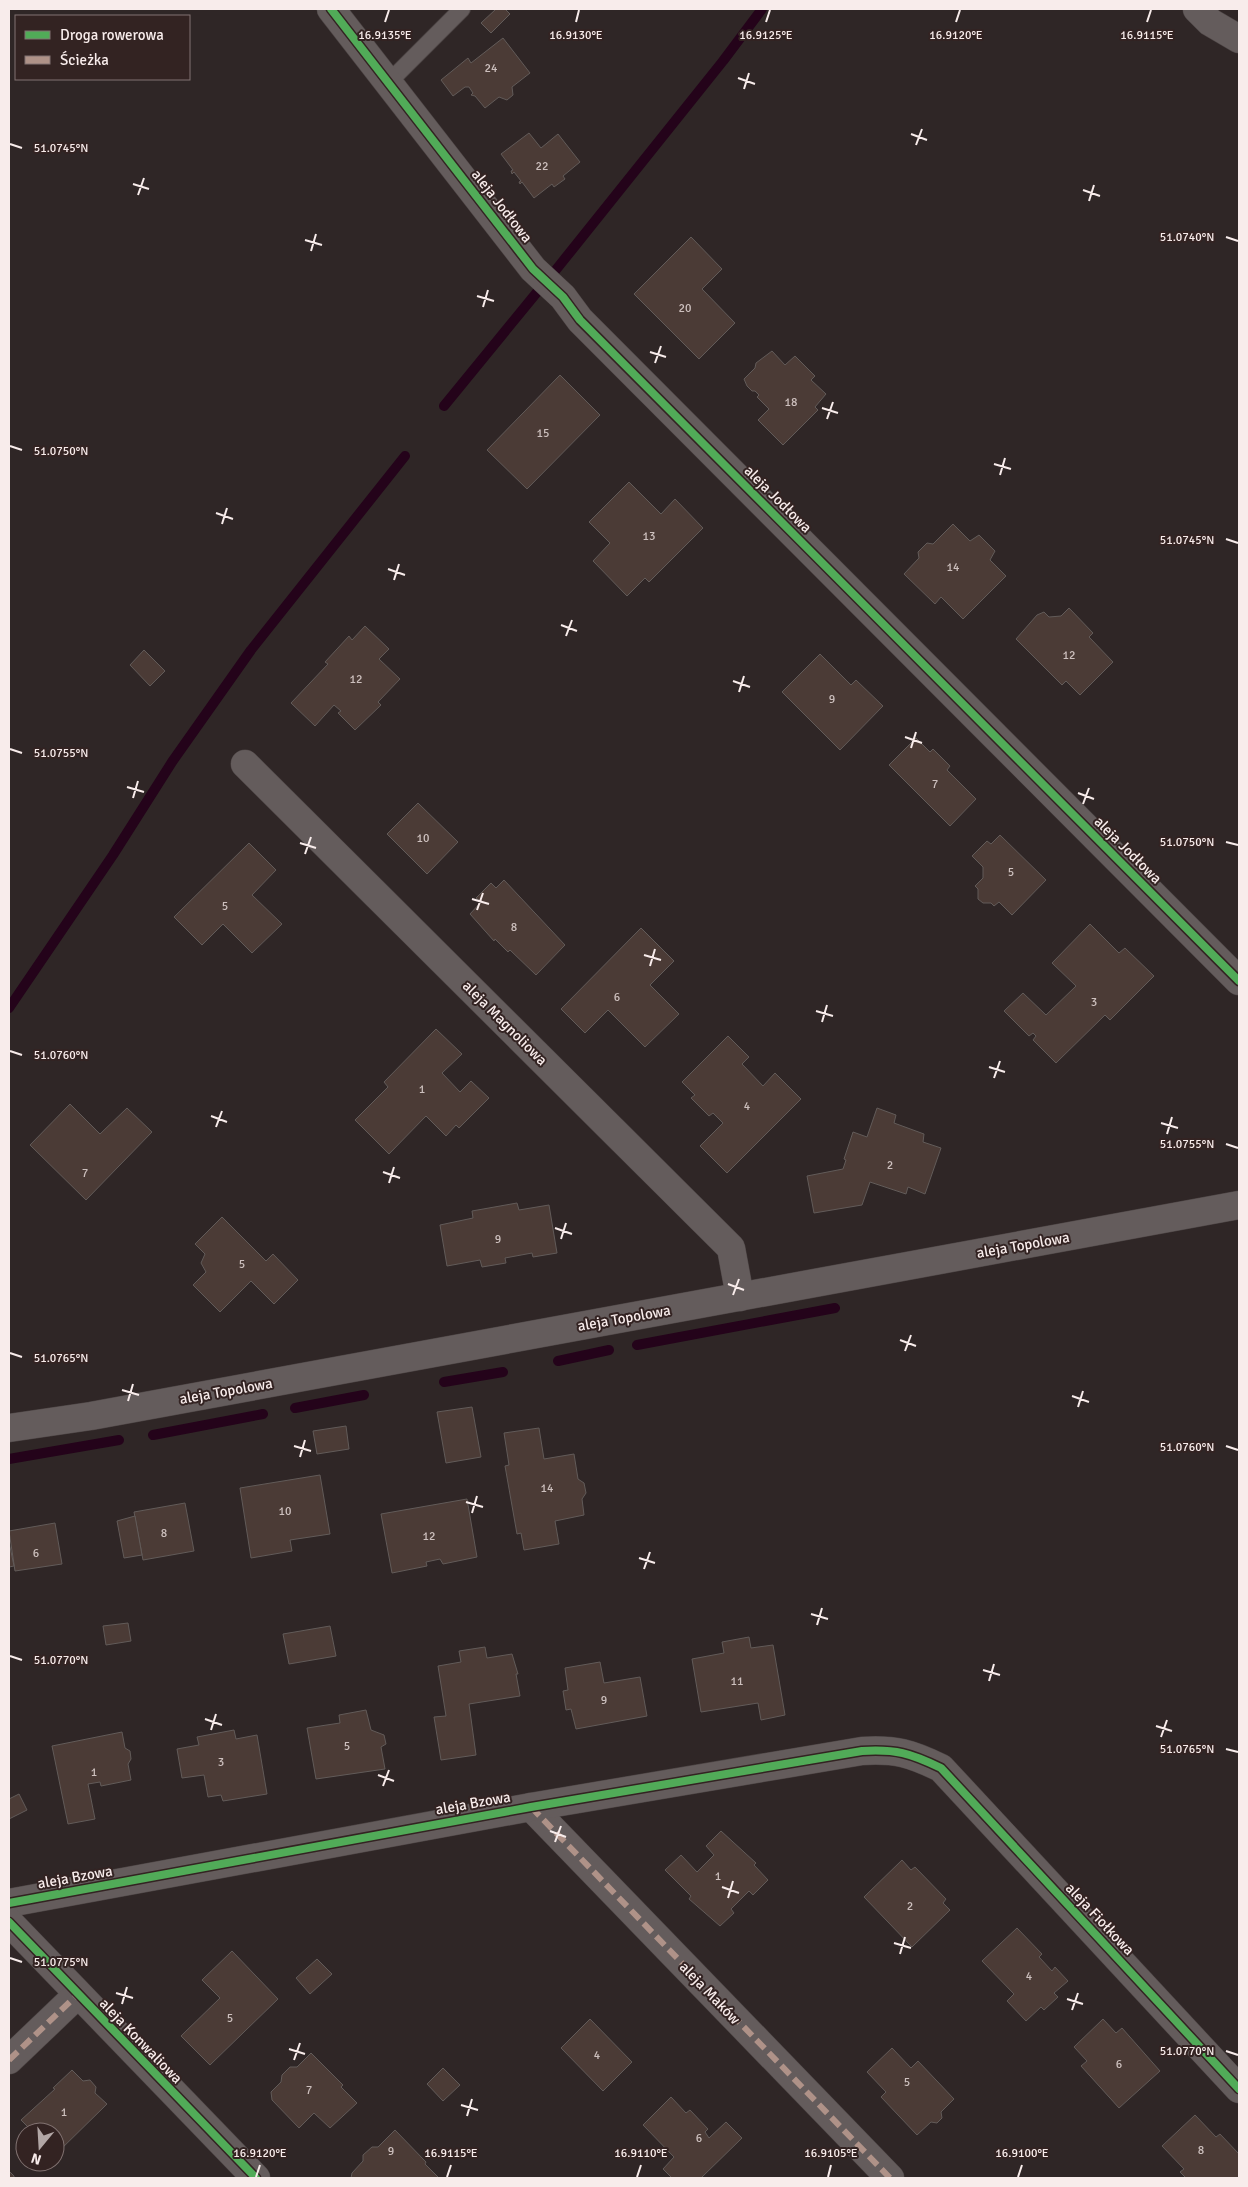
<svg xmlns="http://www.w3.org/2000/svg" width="1248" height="2187" viewBox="0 0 1248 2187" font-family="Signika,sans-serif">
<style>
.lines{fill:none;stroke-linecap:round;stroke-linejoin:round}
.stream{stroke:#24031a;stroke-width:10}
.building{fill:#4b3b36;stroke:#625b59}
.service-casing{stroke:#4c4444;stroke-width:18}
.minor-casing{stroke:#4c4444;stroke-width:29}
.tertiary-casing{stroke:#4c4444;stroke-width:29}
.service{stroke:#645c5c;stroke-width:16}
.minor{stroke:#645c5c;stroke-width:28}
.tertiary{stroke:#645c5c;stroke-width:28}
.quiet{stroke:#af9288;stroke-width:6;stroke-dasharray:12 6;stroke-linecap:butt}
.cycleway-casing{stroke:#332322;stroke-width:11}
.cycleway{stroke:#51ab58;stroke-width:8}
.ticks{fill:none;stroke:#f8eceb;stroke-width:2}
.labels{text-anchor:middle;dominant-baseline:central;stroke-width:4;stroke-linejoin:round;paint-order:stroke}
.number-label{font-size:12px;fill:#cdc0be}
.street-label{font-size:15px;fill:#f8eceb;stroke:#332322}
.ticks-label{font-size:12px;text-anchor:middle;fill:#f8eceb;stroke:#332322;stroke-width:4;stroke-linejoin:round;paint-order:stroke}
</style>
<rect width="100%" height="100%" fill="#2f2626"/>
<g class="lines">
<g class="stream">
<path d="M555 271 723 61 762 9"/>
<path d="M444 406 538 291"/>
<path d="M9 1008 113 855 172 762 251 650 405 456"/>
<path d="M637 1345 835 1308"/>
<path d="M558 1361 609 1350"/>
<path d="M444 1382 503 1372"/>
<path d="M295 1408 364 1395"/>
<path d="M153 1435 263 1414"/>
<path d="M9 1459 119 1440"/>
</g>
</g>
<g class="building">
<path d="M496 9H505L510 14 491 33 481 23Z"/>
<path d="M503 38 530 73 512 87 513 95 507 100 499 97 485 108 475 96 471 95 473 93 469 87H465L453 96 441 80 468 58 471 63Z"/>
<path d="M529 133 541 148 558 134 580 162 563 176 565 179 554 187 552 184 534 198 522 182 520 184 519 182 521 181 514 172 512 174 511 171 513 170 501 154Z"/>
<path d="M691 237 722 269 702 289 735 323 699 359 634 294Z"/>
<path d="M772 351 785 365 795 356 815 376 811 380 826 394 815 407 818 410 783 445 758 420 769 409 757 397 759 395 755 391H752L747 386 744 379 755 368 756 363Z"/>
<path d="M560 375 600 415 527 489 487 450Z"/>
<path d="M629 482 661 514 675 499 703 528 649 582 645 578 627 596 593 561 610 543 589 522Z"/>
<path d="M953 524 970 541 979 535 995 551 990 560 1006 576 963 619 941 597 935 604 904 574 919 558 918 552 927 543 933 544Z"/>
<path d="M1069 608 1093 633 1089 637 1113 662 1080 695 1066 681 1062 685 1016 639 1037 615 1044 612 1049 617 1061 616Z"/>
<path d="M365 626 389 649 379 659 400 679 378 702 381 705 355 730 338 713 341 711 334 705 315 726 291 703 328 664 325 662 349 636 352 640Z"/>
<path d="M144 650 165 671 150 686 130 665Z"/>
<path d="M820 654 851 685 856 680 883 706 840 750 782 692Z"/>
<path d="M916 738 930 752 933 749 950 766 947 770 976 799 950 826 889 765Z"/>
<path d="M418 803 458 842 427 874 387 834Z"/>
<path d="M1000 835 1046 880 1012 915 999 902 994 906 991 903H983L978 899V889L975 886 983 878V867L972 856 987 841 991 844Z"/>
<path d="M249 843 276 870 252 895 282 924 252 953 223 924 202 945 174 917Z"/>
<path d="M504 880 565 945 536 975 510 950 508 952 495 939 494 941 470 914 481 902 476 898 491 883 496 888Z"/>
<path d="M1090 924 1119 953 1125 948 1154 976 1110 1020 1105 1015 1056 1063 1033 1040 1036 1036 1033 1033 1029 1036 1004 1011 1023 993 1046 1015 1076 986 1052 963Z"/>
<path d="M641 928 674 961 650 985 679 1014 645 1047 608 1010 585 1033 561 1009Z"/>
<path d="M436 1029 462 1054 442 1073 460 1092 471 1081 489 1098 459 1128 456 1125 446 1136 426 1116 389 1154 355 1120 388 1087 384 1082Z"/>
<path d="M728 1036 749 1057 742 1064 763 1086 775 1073 801 1099 727 1173 700 1146 723 1123 713 1113 709 1116 691 1098 695 1095 682 1082Z"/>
<path d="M70 1104 100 1134 127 1108 152 1132 86 1200 30 1145Z"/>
<path d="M877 1108 896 1115 894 1123 924 1134 923 1142 941 1148 925 1194 908 1187 906 1194 870 1182 862 1205 814 1213 807 1176 843 1169 846 1160 844 1159 853 1132 867 1137Z"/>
<path d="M517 1203 519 1210 549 1205 557 1253 533 1257 532 1253 505 1258 506 1263 482 1267 480 1260 447 1266 440 1225 473 1218 472 1211Z"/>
<path d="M222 1217 266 1261 273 1254 298 1280 274 1304 251 1281 220 1312 193 1285 206 1272 201 1263 205 1254 195 1244Z"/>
<path d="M472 1407 481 1457 446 1463 437 1412Z"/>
<path d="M346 1426 349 1449 317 1454 313 1431Z"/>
<path d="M539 1428 544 1459 574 1454 578 1479 584 1483 586 1493 582 1499 584 1515 555 1521 559 1544 524 1550 521 1533 517 1534 505 1466 509 1465 504 1433Z"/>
<path d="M320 1475 330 1534 290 1540 292 1551 251 1558 240 1488Z"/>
<path d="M467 1499 477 1557 443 1564 440 1559 426 1562 427 1566 392 1573 381 1514Z"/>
<path d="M185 1503 194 1551 143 1560 134 1512Z"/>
<path d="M135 1516 142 1555 124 1558 117 1521Z"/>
<path d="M55 1523 62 1564 15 1571 9 1531Z"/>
<path d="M9 1542 14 1566 9 1567Z"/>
<path d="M128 1623 131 1641 106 1645 103 1626Z"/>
<path d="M330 1626 336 1656 289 1664 283 1634Z"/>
<path d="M749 1637 751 1648 773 1645 785 1715 761 1720 758 1703 701 1712 692 1659 724 1653 722 1642Z"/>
<path d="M485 1647 487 1658 512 1654 518 1674H516L520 1696 469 1704 476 1755 441 1760 434 1717 446 1716 438 1666 461 1662 459 1651Z"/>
<path d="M600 1662 604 1683 640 1677 647 1716 576 1729 571 1709 566 1710 563 1691 568 1690 565 1668Z"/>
<path d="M366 1710 371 1730 384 1735 386 1744 381 1747 385 1769 316 1779 307 1728 340 1723 339 1715Z"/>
<path d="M234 1730 236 1739 257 1735 267 1794 223 1801 221 1795 208 1797 204 1775 182 1778 177 1749 199 1745 197 1737Z"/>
<path d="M122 1732 125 1748 130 1751 131 1759 128 1764 131 1780 101 1786 100 1782 88 1784 95 1819 68 1824 52 1746Z"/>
<path d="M19 1794 27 1810 9 1819V1799Z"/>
<path d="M721 1831 756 1863 754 1865 768 1880 753 1895 749 1891 731 1909 734 1913 720 1926 689 1899 691 1896 665 1870 681 1855 697 1872 714 1855 706 1846Z"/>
<path d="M902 1860 911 1870 915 1867 946 1899 943 1903 950 1910 912 1947 864 1897Z"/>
<path d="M1017 1928 1042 1954 1039 1957 1052 1971 1055 1967 1068 1981 1054 1993 1058 1997 1044 2010 1041 2007 1026 2021 1007 2001 1014 1994 982 1961Z"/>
<path d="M232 1951 278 1999 210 2065 181 2036 220 1998 202 1980Z"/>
<path d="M317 1959 332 1974 310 1994 296 1978Z"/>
<path d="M590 2019 632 2062 603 2091 561 2048Z"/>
<path d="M1103 2019 1116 2033 1122 2028 1160 2071 1119 2108 1081 2066 1087 2061 1074 2047Z"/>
<path d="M892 2048 911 2068 918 2061 954 2099 941 2112 942 2118 937 2123 931 2122 917 2135 881 2097 886 2092 867 2072Z"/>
<path d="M311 2053 343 2085 341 2087 357 2103 330 2128 314 2113 299 2128 272 2100 271 2092 281 2082 282 2075 290 2067H297Z"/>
<path d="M443 2068 460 2085 443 2101 427 2084Z"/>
<path d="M72 2070 83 2081 90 2080 96 2087 95 2093 107 2104 55 2155V2132H33L21 2120 55 2089 53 2088Z"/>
<path d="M671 2097 686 2113 690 2110 708 2129 705 2132 709 2138 726 2122 742 2138 701 2178H672L663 2169 674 2157 643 2125Z"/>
<path d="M1195 2115 1216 2137 1220 2134 1239 2154V2178H1186L1180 2172 1184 2169 1162 2146Z"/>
<path d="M395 2130 426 2162 425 2164 439 2178H351L352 2173 363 2161V2155L372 2147H378Z"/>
<path d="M9 2171 14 2176V2178H9Z"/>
</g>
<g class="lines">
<g class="service-casing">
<path id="service" d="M388 83 462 9"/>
</g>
<g class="minor-casing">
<g id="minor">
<path d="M331 9 533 269 563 297 580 320 1239 981"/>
<path d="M1197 9 1210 22 1239 39"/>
<path d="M245 764 731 1248 740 1297"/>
<path d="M531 1807 890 2178"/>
<path d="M9 1903 531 1807 862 1751C896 1749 910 1753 941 1768L1239 2089"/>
<path d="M9 1922 256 2178"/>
<path d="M9 2060 77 1995"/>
</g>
</g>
<g class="tertiary-casing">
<path id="tertiary" d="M9 1428 91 1416 1239 1205"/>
</g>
<use href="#service" class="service"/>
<use href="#minor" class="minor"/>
<use href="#tertiary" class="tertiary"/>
<g class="quiet">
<path d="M531 1807 890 2178"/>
<path d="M9 2060 77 1995"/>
</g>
<g class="cycleway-casing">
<g id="cycleway">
<path d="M331 9 533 269 563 297 580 320 1239 981"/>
<path d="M9 1903 531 1807 862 1751C896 1749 910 1753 941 1768L1239 2089"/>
<path d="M9 1922 256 2178"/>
</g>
</g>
<use href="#cycleway" class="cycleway"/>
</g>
<path class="ticks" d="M385 22 389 10M576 22 579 10M766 22 770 10M956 22 960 10M1147 22 1151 10M738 78 755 84M744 89 749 73M911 134 927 140M10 144 22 148M916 145 922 129M133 184 149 189M1083 190 1100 196M138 195 144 178M1089 201 1094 185M1226 237 1238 241M305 240 322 245M311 251 316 234M477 296 494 301M483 307 488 290M650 352 666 357M655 363 661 346M822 408 838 413M827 419 833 402M10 446 22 450M994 464 1011 469M1000 475 1005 458M216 513 233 519M222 524 227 508M1226 539 1238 543M388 569 405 575M394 580 399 564M561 625 577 631M566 636 572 620M733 681 750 687M739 692 744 676M905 737 922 743M911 748 916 732M10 749 22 753M127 787 144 792M1078 793 1094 799M133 798 138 781M1083 804 1089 788M1226 842 1238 845M300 843 316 848M305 854 311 837M472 899 489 904M477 910 483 893M644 955 661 960M650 966 655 949M816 1011 833 1016M822 1022 827 1005M10 1051 22 1055M989 1067 1005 1072M994 1078 1000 1061M211 1116 227 1122M1161 1123 1178 1128M216 1127 222 1111M1167 1134 1172 1117M1226 1144 1238 1148M383 1172 400 1178M389 1183 394 1167M555 1228 572 1234M561 1239 566 1223M728 1284 744 1290M733 1295 739 1279M900 1340 916 1346M905 1351 911 1335M10 1353 22 1357M122 1390 139 1395M1072 1396 1089 1402M128 1401 133 1384M1078 1407 1083 1391M294 1446 311 1451M1226 1446 1238 1450M300 1457 305 1440M466 1502 483 1507M472 1513 477 1496M639 1558 655 1563M644 1569 650 1552M811 1614 828 1619M817 1625 822 1608M10 1656 22 1660M983 1670 1000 1675M989 1681 994 1664M205 1719 222 1725M1156 1726 1172 1731M211 1730 216 1714M1161 1737 1167 1720M1226 1749 1238 1752M378 1775 394 1781M383 1786 389 1770M550 1831 566 1837M555 1842 561 1826M722 1887 739 1893M728 1898 733 1881M894 1943 911 1948M900 1954 905 1937M10 1958 22 1962M116 1993 133 1998M1067 1999 1083 2004M122 2004 127 1987M1072 2010 1078 1993M289 2049 305 2054M1226 2051 1238 2055M294 2060 300 2043M461 2105 478 2110M467 2116 472 2099M256 2177 260 2165M447 2177 451 2165M637 2177 641 2165M828 2177 831 2165M1018 2177 1022 2165"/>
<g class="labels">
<g class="number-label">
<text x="491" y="68">24</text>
<text x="542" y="166">22</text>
<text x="685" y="308">20</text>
<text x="791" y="402">18</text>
<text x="543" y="433">15</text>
<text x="649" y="536">13</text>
<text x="953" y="567">14</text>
<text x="1069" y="655">12</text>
<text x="356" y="679">12</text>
<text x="832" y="699">9</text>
<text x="935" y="784">7</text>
<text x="423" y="838">10</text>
<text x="1011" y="872">5</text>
<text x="225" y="906">5</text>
<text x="514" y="927">8</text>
<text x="617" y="997">6</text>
<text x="1094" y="1002">3</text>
<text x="422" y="1089">1</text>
<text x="747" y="1106">4</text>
<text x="890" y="1165">2</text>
<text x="85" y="1173">7</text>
<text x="498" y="1239">9</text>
<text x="242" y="1264">5</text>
<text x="547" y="1488">14</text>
<text x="285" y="1511">10</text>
<text x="164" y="1533">8</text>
<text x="429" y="1536">12</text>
<text x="36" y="1553">6</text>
<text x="737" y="1681">11</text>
<text x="604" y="1700">9</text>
<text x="347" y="1746">5</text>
<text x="221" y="1762">3</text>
<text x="94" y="1772">1</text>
<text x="718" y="1876">1</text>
<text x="910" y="1906">2</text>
<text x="1029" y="1976">4</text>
<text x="230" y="2018">5</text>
<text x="597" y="2055">4</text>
<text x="1119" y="2064">6</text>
<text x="907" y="2082">5</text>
<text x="309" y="2090">7</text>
<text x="64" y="2112">1</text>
<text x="699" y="2138">6</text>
<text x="1201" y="2150">8</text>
<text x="391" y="2151">9</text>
</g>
<g class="street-label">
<text transform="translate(502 206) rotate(52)">aleja Jodłowa</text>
<text transform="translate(778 499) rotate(45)">aleja Jodłowa</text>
<text transform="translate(1128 850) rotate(45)">aleja Jodłowa</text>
<text transform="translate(505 1023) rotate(45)">aleja Magnoliowa</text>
<text transform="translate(1023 1245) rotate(-10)">aleja Topolowa</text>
<text transform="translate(624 1318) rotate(-10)">aleja Topolowa</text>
<text transform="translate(226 1391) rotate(-10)">aleja Topolowa</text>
<text transform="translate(473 1803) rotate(-10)">aleja Bzowa</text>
<text transform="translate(75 1877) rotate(-10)">aleja Bzowa</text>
<text transform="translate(1100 1919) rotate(47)">aleja Fiołkowa</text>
<text transform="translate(710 1993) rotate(46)">aleja Maków</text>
<text transform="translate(141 2041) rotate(46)">aleja Konwaliowa</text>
</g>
</g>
<g class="ticks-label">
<text x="385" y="39">16.9135°E</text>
<text x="576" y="39">16.9130°E</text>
<text x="766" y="39">16.9125°E</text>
<text x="956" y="39">16.9120°E</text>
<text x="1147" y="39">16.9115°E</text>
<text x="61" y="152">51.0745°N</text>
<text x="1187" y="241">51.0740°N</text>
<text x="61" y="455">51.0750°N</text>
<text x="1187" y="544">51.0745°N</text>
<text x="61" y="757">51.0755°N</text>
<text x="1187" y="846">51.0750°N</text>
<text x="61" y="1059">51.0760°N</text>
<text x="1187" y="1148">51.0755°N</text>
<text x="61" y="1362">51.0765°N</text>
<text x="1187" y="1451">51.0760°N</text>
<text x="61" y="1664">51.0770°N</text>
<text x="1187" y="1753">51.0765°N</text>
<text x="61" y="1966">51.0775°N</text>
<text x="1187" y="2055">51.0770°N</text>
<text x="260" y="2157">16.9120°E</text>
<text x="451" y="2157">16.9115°E</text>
<text x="641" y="2157">16.9110°E</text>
<text x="831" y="2157">16.9105°E</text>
<text x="1022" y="2157">16.9100°E</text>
</g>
<rect width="1248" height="2187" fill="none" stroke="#f8eceb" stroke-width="20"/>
<rect x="15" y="15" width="175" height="65" fill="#332322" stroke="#827372"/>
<rect x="25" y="31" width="25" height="8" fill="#51ab58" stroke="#827372"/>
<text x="60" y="40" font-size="15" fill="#f8eceb">Droga rowerowa</text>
<rect x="25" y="56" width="25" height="8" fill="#af9288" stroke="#827372"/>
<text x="60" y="65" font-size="15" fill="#f8eceb">Ścieżka</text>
<g transform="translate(40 2147) rotate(198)"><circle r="24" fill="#332322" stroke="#827372"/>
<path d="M0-4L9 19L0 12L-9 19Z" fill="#b2a7a6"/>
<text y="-8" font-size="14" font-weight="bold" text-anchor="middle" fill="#f8eceb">N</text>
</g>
</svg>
